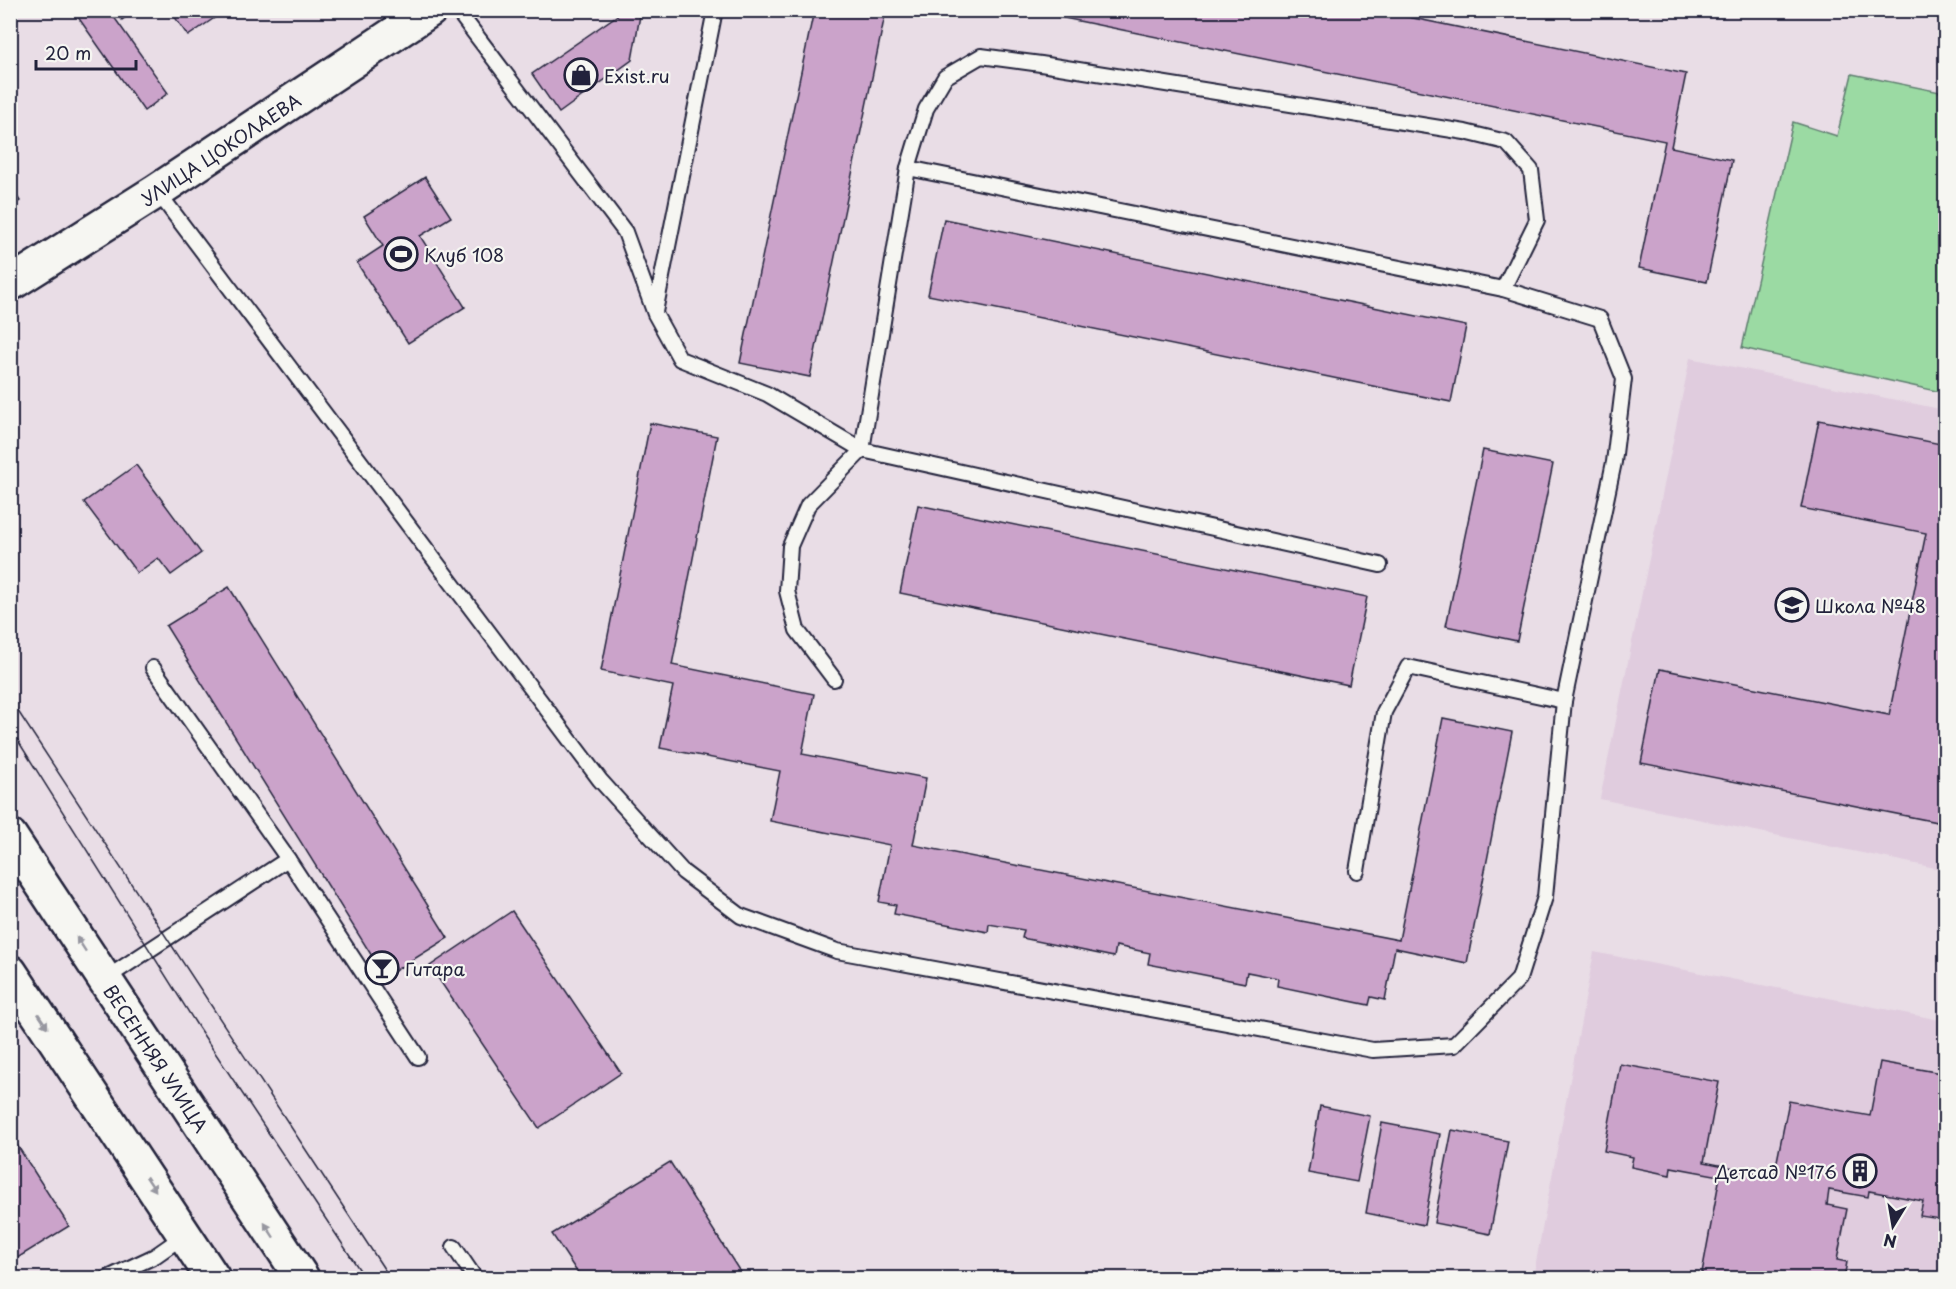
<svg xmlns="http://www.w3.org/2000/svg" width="1956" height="1289" viewBox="0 0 1956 1289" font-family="'Playpen Sans',sans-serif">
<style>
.built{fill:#e0ccde}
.green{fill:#9bdaa3;stroke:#5e7e6f;stroke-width:1.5}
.building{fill:#cba3ca;stroke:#22223b;stroke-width:1.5}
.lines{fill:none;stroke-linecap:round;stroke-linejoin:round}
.service-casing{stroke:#22223b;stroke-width:18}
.tertiary-casing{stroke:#22223b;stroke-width:38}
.service{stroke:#f6f6f2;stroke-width:14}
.tertiary{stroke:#f6f6f2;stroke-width:33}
.tram{stroke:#22223b;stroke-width:1.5}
.oneway{fill:#9797a0}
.labels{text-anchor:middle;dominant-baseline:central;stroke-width:4.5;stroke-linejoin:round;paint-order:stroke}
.poi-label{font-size:18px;fill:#22223b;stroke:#f6f6f2;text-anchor:start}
.street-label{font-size:18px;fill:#22223b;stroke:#f6f6f2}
</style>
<rect width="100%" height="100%" fill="#e9dde6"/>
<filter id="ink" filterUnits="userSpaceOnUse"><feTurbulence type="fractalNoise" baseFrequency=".0167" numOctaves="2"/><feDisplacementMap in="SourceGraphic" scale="12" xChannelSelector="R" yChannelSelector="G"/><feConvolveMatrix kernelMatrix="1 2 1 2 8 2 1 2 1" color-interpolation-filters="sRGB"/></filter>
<g filter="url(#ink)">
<g class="built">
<path d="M1690 358 1945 410V870L1600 799Z"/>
<path d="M1594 952 1945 1021V1278H1533Z"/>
</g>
<path class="green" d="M1852 74 1945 93V393L1742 348 1793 122 1837 136Z"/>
<g class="building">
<path d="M73 10H109L168 93 144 111Z"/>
<path d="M115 10H135L122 20Z"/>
<path d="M170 10H226L188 36Z"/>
<path d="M625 10H641L632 60 559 113 532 74Z"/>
<path d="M814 10H886L810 377 740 363Z"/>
<path d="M1025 10H1374L1686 74 1671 147 1732 160 1707 282 1639 268 1665 141Z"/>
<path d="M425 177 451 217 420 236 465 307 408 343 357 263 383 246 364 216Z"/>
<path d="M10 186 20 201 10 207Z"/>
<path d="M944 219 1466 326 1451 402 928 295Z"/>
<path d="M1819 420 1946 445V781L1937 822 1641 763 1660 669 1889 715 1926 533 1801 508Z"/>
<path d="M650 423 717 436 672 665 814 694 802 754 926 778 913 845 1399 940 1443 718 1512 732 1467 963 1395 948 1385 1000 1371 997 1369 1005 1277 986 1278 978 1247 972 1245 983 1148 964 1150 953 1116 946 1114 957 1022 938 1024 930 989 924 988 932 894 914 896 905 879 902 890 845 770 821 780 771 660 748 673 686 601 671Z"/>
<path d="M1483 450 1553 464 1517 641 1446 626Z"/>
<path d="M136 465 201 553 171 575 158 558 137 573 84 502Z"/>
<path d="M918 505 1367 597 1349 685 900 593Z"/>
<path d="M229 587 448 938 385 977 166 626Z"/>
<path d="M512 911 621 1073 539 1128 430 966Z"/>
<path d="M1880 1062 1946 1074V1220L1920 1216 1923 1201 1869 1191 1868 1197 1829 1190 1827 1205 1847 1209 1837 1260 1847 1262 1844 1278H1701L1720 1176 1671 1167 1670 1175 1631 1167 1633 1157 1604 1151 1620 1064 1719 1082 1704 1162 1774 1176 1789 1101 1870 1116Z"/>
<path d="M1320 1106 1370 1116 1357 1182 1308 1173Z"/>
<path d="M1382 1123 1440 1134 1424 1225 1366 1213Z"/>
<path d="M1452 1130 1508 1141 1490 1234 1434 1223Z"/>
<path d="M10 1134 69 1226 14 1260 10 1254Z"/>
<path d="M670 1162 744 1278H581L552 1234Z"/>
</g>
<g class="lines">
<g class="service-casing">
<g id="service">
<path d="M908 168 1503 289"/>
<path d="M157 191 600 780 683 872 741 916 837 951 1373 1050 1454 1045 1519 979 1545 897 1564 701 1614 462 1624 379 1600 319 1503 289 1537 220 1531 170 1506 142 1465 132 1041 64 981 56 945 77 926 109 908 168 862 450 767 394 680 359 655 314 625 232 457 10"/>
<path d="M655 312 715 10"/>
<path d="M153 668 288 859 418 1057"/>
<path d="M834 679 797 630 787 591 790 546 808 505 862 450 1380 565"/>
<path d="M1357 871 1384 712 1408 667 1564 701"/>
<path d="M105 979 288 859"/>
<path d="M454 1247 475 1278"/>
<path d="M108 1278 155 1256 185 1235"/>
</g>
</g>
<g class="tertiary-casing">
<g id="tertiary">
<path id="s1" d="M10 284 157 191 430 10"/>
<path id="s2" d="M10 836 302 1278"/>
<path d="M10 972 213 1278"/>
</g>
</g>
<use href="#service" class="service"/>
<use href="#tertiary" class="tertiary"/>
<g class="tram">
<path d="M10 699 390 1278"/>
<path d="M10 728 198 1027 365 1278"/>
</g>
</g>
<defs><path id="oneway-solid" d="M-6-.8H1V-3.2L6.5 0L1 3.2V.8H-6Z" transform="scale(1.5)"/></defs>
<g class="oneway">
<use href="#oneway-solid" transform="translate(81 944) rotate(-123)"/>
<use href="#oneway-solid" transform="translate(43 1021) rotate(56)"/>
<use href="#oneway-solid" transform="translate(151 1184) rotate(56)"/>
<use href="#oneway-solid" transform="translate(269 1230) rotate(-123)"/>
</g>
</g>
<defs>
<g id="shop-ring" transform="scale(1.725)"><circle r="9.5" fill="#f6f6f2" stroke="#22223b" stroke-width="1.5"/><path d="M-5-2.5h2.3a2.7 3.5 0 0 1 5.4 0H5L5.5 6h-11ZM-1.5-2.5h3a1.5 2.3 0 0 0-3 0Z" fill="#22223b"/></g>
<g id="stadium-ring" transform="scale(1.725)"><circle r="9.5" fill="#f6f6f2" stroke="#22223b" stroke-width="1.5"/><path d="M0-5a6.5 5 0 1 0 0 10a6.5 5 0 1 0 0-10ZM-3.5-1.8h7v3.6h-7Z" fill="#22223b"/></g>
<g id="school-ring" transform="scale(1.725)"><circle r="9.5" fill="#f6f6f2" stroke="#22223b" stroke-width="1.5"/><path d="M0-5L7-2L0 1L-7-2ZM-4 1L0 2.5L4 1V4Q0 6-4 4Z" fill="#22223b"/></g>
<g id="bar-ring" transform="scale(1.725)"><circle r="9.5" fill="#f6f6f2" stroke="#22223b" stroke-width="1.5"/><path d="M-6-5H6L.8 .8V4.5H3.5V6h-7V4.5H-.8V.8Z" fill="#22223b"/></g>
<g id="building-ring" transform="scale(1.725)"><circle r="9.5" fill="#f6f6f2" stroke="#22223b" stroke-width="1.5"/><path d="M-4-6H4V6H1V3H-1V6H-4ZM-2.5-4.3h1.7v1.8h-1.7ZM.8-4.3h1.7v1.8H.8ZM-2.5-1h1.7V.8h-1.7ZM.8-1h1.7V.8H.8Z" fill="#22223b"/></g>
</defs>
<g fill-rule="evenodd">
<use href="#shop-ring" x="581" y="75"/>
<use href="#stadium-ring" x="401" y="254"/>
<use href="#school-ring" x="1792" y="605"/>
<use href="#bar-ring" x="382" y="968"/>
<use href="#building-ring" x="1860" y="1171"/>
</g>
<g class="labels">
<g class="poi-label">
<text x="604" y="75">Exist.ru</text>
<text x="424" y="254">Клуб 108</text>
<text x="1815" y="605">Школа №48</text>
<text x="405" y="968">Гитара</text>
<text x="1837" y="1171" text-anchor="end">Детсад №176</text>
</g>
<g class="street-label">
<text stroke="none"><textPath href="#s1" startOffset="250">УЛИЦА ЦОКОЛАЕВА</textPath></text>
<text stroke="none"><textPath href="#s2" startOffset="266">ВЕСЕННЯЯ УЛИЦА</textPath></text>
</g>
</g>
<rect width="1956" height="1289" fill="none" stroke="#f6f6f2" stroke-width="36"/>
<rect x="18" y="18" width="1920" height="1253" fill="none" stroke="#22223b" stroke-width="2" filter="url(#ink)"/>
<g transform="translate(1893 1226) rotate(191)" stroke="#f6f6f2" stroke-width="4.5" paint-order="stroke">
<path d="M0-4.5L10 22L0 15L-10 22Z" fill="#22223b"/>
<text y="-9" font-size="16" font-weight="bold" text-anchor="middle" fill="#22223b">N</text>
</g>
<path d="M36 60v9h100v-9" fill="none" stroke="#22223b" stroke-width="3"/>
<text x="45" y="60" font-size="18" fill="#22223b" stroke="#f6f6f2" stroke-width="4.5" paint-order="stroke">20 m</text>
</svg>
